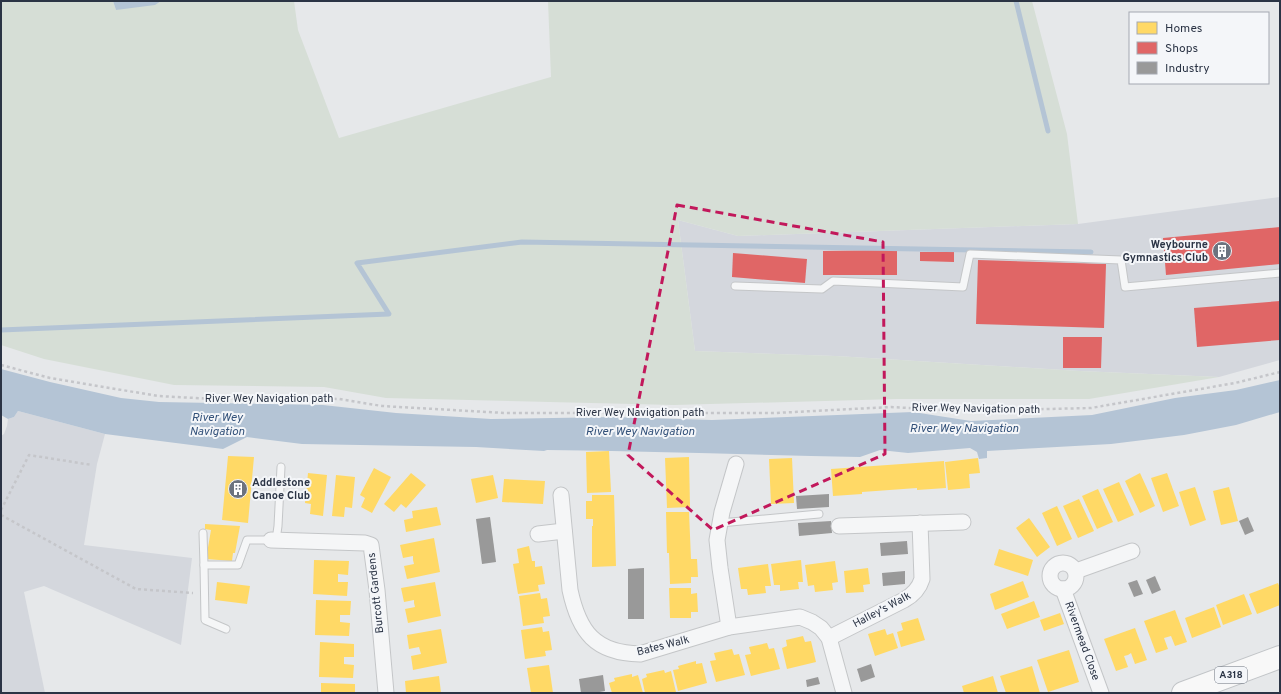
<svg xmlns="http://www.w3.org/2000/svg" width="1281" height="694" viewBox="0 0 1281 694" font-family="Overpass,sans-serif">
<style>
.built{fill:#d4d7dd}
.green{fill:#d6ded6}
.water{fill:#b4c4d5}
.homes{fill:#ffd966}
.shops{fill:#e06666}
.industry{fill:#999}
.lines{fill:none;stroke-linecap:round;stroke-linejoin:round}
.stream{stroke:#b4c4d5;stroke-width:5}
.service-casing{stroke:#c4c6c8;stroke-width:9}
.minor-casing{stroke:#c4c6c8;stroke-width:17}
.primary-casing{stroke:#c2c5c8;stroke-width:24}
.path{stroke:#c5c6ca;stroke-width:2.5;stroke-dasharray:3 3;stroke-linecap:butt}
.service{stroke:#f5f6f7;stroke-width:7}
.minor{stroke:#f5f6f7;stroke-width:15}
.primary{stroke:#f8f8f8;stroke-width:22}
.marked{fill:none;stroke:#c2185b;stroke-width:3;stroke-dasharray:8 5;stroke-linejoin:round}
.labels{text-anchor:middle;dominant-baseline:central;stroke-width:4;stroke-linejoin:round;paint-order:stroke}
.shield{fill:#f4f6f9;stroke:#676e7b;stroke-width:1}
.shield-label{font-size:10px;font-weight:bold;fill:#2b3445}
.poi-label{font-size:11px;font-weight:bold;fill:#2b3445;stroke:#f4f6f9;text-anchor:end}
.street-label{font-size:11px;fill:#2b3445;stroke:#f4f6f9}
.water-label{font-size:12px;font-style:italic;fill:#34527a;stroke:#f4f6f9}
</style>
<rect width="100%" height="100%" fill="#e6e8ea"/>
<g class="built">
<path d="M1280 197V360L1219 377 1080 371 836 356 695 351 678 220 738 236 1078 224Z"/>
<path d="M18 411 105 434 97 464 84 545 192 558 181 645 44 586 24 592 45 693H1V436L4 434 7 426 8 419 14 417Z"/>
</g>
<path class="green" d="M1 1H113L116 10 142 1H294L298 30 339 138 551 77 548 1H1032L1067 134 1078 224 738 236 678 220 695 351 836 356 1080 371 1219 377 1089 399H897L674 405 386 398 324 387 174 385 44 359 1 345Z"/>
<g class="water">
<path d="M113 1H161L155 5 116 10Z"/>
<path d="M1 369 50 382 121 398 159 402 323 405 396 413 491 419 614 417 712 420 913 412 971 421 1092 415 1175 398 1236 390 1280 380V412L1236 425 1184 435 1111 444 987 451V458L979 459 977 452 970 448 908 453 880 450 860 457C756 455 651 451 547 450L544 451 476 447 302 444 247 437 223 449 105 434 18 411 14 417 8 419 1 415Z"/>
</g>
<g class="homes">
<path d="M609 451 611 492 587 493 586 452Z"/>
<path d="M228 456 254 457 248 523 222 520Z"/>
<path d="M689 457 690 507 667 508 665 458Z"/>
<path d="M792 458 794 503 771 504 769 459Z"/>
<path d="M978 458 980 473 969 474 970 488 948 490 945 462Z"/>
<path d="M944 461 946 488 917 490V488L862 492V494L833 496 831 469Z"/>
<path d="M374 468 391 477 372 513 361 507 365 498 360 495Z"/>
<path d="M308 473 327 475 323 516 310 514 311 504 305 503Z"/>
<path d="M411 473 426 485 406 508 401 504 394 512 384 504Z"/>
<path d="M1140 473 1155 506 1140 513 1125 481Z"/>
<path d="M1167 473 1179 506 1163 512 1151 478Z"/>
<path d="M336 475 355 477 352 508 345 507 344 517 332 516Z"/>
<path d="M493 475 498 498 476 503 471 479Z"/>
<path d="M504 479 545 481 543 504 502 502Z"/>
<path d="M1119 482 1134 515 1118 522 1103 489Z"/>
<path d="M1195 487 1206 520 1190 526 1179 492Z"/>
<path d="M1229 487 1238 521 1221 525 1213 491Z"/>
<path d="M1098 489 1113 522 1097 529 1082 496Z"/>
<path d="M592 495H614L616 566 592 567V526H593V519H586V501H592Z"/>
<path d="M1079 499 1094 531 1078 538 1063 506Z"/>
<path d="M1057 506 1072 539 1057 546 1042 513Z"/>
<path d="M437 507 441 525 406 532 404 520 413 518 412 511Z"/>
<path d="M666 512H689L691 559H697L698 577H691V583L670 584 669 553H667Z"/>
<path d="M1029 518 1050 547 1037 557 1016 528Z"/>
<path d="M205 524 240 526 235 553H233L232 561 206 559 211 530 205 529Z"/>
<path d="M434 538 440 572 407 579 404 566 414 564 413 560V556L403 558 400 545Z"/>
<path d="M529 546 532 561H535V567L542 566 545 584 538 585 539 591 518 594 513 564 519 563 517 549Z"/>
<path d="M999 549 1033 560 1028 576 994 565Z"/>
<path d="M314 560 349 561 348 575 338 574V582H348L347 596 313 594Z"/>
<path d="M801 560 803 582H798L799 589 780 591V585H774L771 564Z"/>
<path d="M835 561 838 582 832 583 833 590 815 592 814 585 808 586 805 565Z"/>
<path d="M768 564 771 586H765L766 593 748 595 747 589H741L738 568Z"/>
<path d="M868 568 870 584 863 585 864 592 846 593 844 571Z"/>
<path d="M1023 581 1029 597 995 610 990 594Z"/>
<path d="M217 582 250 586 247 604 215 600Z"/>
<path d="M435 582 441 616 408 623 405 609 415 607 414 603V600L404 602 401 588Z"/>
<path d="M1278 583 1280 588V605L1257 614 1249 594Z"/>
<path d="M669 588H691V594L697 593 698 612H691V618H670Z"/>
<path d="M540 593 541 599 547 598 550 616 543 617 544 623 523 626 519 596Z"/>
<path d="M1244 594 1252 614 1223 625 1216 605Z"/>
<path d="M316 600 351 601 350 615H340V622L350 623 349 636 315 635Z"/>
<path d="M1034 601 1040 617 1007 629 1001 614Z"/>
<path d="M1214 607 1221 627 1192 638 1185 618Z"/>
<path d="M1175 610 1187 642 1175 646 1171 636 1164 638 1168 649 1156 653 1144 621Z"/>
<path d="M1060 613 1064 624 1044 631 1040 620Z"/>
<path d="M918 618 925 640 901 647 897 632 903 630 901 623Z"/>
<path d="M542 627 543 632 549 631 552 650 545 651 546 656 525 659 521 630Z"/>
<path d="M1135 628 1147 660 1135 664 1131 653 1128 655 1124 656 1128 667 1116 671 1104 639Z"/>
<path d="M441 629 447 663 413 670 411 656 421 654 419 647 409 649 407 635Z"/>
<path d="M885 629 887 635 893 633 898 648 875 656 868 634Z"/>
<path d="M803 636 805 642 811 641 816 662 787 669 782 648 787 646 786 640Z"/>
<path d="M320 642 354 644V657H344V664L354 665 353 678 319 677Z"/>
<path d="M767 643 769 649 774 648 780 669 751 676 745 655 751 654 749 647Z"/>
<path d="M732 649 734 655 739 654 745 675 716 682 710 661 716 660 714 653Z"/>
<path d="M1069 650 1079 682 1048 692 1037 660Z"/>
<path d="M696 661V664L702 663 707 683 678 691 673 670 679 669 678 666Z"/>
<path d="M549 665 553 693H531L527 668Z"/>
<path d="M1032 666 1040 693H1027V692L1022 693H1006L1000 676Z"/>
<path d="M664 670 665 673 671 671 676 692 672 693H645L642 679 647 677 646 674Z"/>
<path d="M632 674V677L638 675 643 693H612L609 683 615 681 614 678Z"/>
<path d="M439 676 441 693H406L405 681Z"/>
<path d="M993 676 998 693H964L962 686Z"/>
<path d="M321 683 355 684V693H321Z"/>
</g>
<g class="shops">
<path d="M1280 227V264L1166 275 1163 238Z"/>
<path d="M897 250V275H823V251Z"/>
<path d="M920 252H954V262L920 261Z"/>
<path d="M733 253 807 259 805 283 732 277Z"/>
<path d="M978 260 1106 264 1104 328 976 324Z"/>
<path d="M1280 301V340L1197 347 1194 308Z"/>
<path d="M1063 337H1102L1101 368H1063Z"/>
</g>
<g class="industry">
<path d="M829 494V507L797 509 796 496Z"/>
<path d="M490 517 496 562 482 564 476 519Z"/>
<path d="M1248 517 1254 531 1245 535 1239 521Z"/>
<path d="M831 521 832 533 799 536 798 523Z"/>
<path d="M907 541 908 554 881 556 880 543Z"/>
<path d="M644 568V619H628V569Z"/>
<path d="M905 571V584L883 586 882 573Z"/>
<path d="M1155 576 1161 590 1152 594 1146 580Z"/>
<path d="M1137 580 1143 594 1134 597 1128 583Z"/>
<path d="M871 664 875 677 861 682 857 669Z"/>
<path d="M603 675 605 691 594 693H581L579 679Z"/>
<path d="M818 677 820 684 807 687 806 680Z"/>
</g>
<g class="lines">
<g class="stream">
<path d="M1016 1 1048 131"/>
<path d="M1 330 389 314 357 263 522 242 1091 252"/>
</g>
<g class="service-casing">
<g id="service">
<path d="M735 286 822 289 833 281 963 287 970 254 1121 260 1125 287 1280 273"/>
<path d="M720 523 819 514"/>
<path d="M203 533 204 565H238L247 540H271"/>
<path d="M276 540 278 526 281 467"/>
<path d="M204 565 205 620 226 629"/>
</g>
</g>
<g class="minor-casing">
<g id="minor">
<path d="M561 495 570 590C579 632 595 653 640 654L729 627 800 617 812 622 821 628 829 638 844 693"/>
<path d="M839 526 963 522"/>
<path d="M538 534 564 531"/>
<path d="M271 540 365 543 371 545 377 590 386 693"/>
<circle cx="1063" cy="576" r="13"/>
<path d="M1076 571 1132 551"/>
<path d="M1063 589 1101 693"/>
<path d="M729 627 720 568 717 540 722 512 736 464"/>
<path d="M829 638 904 600C913 595 919 589 922 579L920 523"/>
</g>
</g>
<g class="primary-casing">
<path id="primary" d="M1183 693 1280 657"/>
</g>
<g class="path">
<path d="M1 365 50 378 158 396 214 399 256 397 339 399 382 406 505 413H775L891 407 961 411 1091 408 1235 383 1280 372"/>
<path d="M1 510 29 455 92 465"/>
<path d="M1 515 136 589 193 593"/>
</g>
<use href="#service" class="service"/>
<use href="#minor" class="minor"/>
<use href="#primary" class="primary"/>
</g>
<path class="marked" d="M677 205 883 242 885 454 713 530 628 455Z"/>
<defs>
<g id="building-disc" transform="scale(1)"><circle r="9.5" fill="#6c737f" stroke="#f4f6f9"/><path d="M-4-6H4V6H1V3H-1V6H-4ZM-2.5-4.3h1.7v1.8h-1.7ZM.8-4.3h1.7v1.8H.8ZM-2.5-1h1.7V.8h-1.7ZM.8-1h1.7V.8H.8Z" fill="#fff"/></g>
</defs>
<g fill-rule="evenodd">
<use href="#building-disc" x="1222" y="251"/>
<use href="#building-disc" x="238" y="489"/>
</g>
<g class="labels">
<rect class="shield" x="1215" y="667" width="32" height="16" rx="3"/>
<g class="shield-label">
<text x="1231" y="675">A318</text>
</g>
<g class="poi-label">
<text x="1208" y="245">Weybourne<tspan x="1208" dy="13">Gymnastics Club</tspan></text>
<text x="252" y="483" text-anchor="start">Addlestone<tspan x="252" dy="13">Canoe Club</tspan></text>
</g>
<g class="street-label">
<text x="269" y="399">River Wey Navigation path</text>
<text transform="translate(976 409) rotate(1)">River Wey Navigation path</text>
<text x="640" y="413">River Wey Navigation path</text>
<text transform="translate(376 593) rotate(-96)">Burcott Gardens</text>
<text transform="translate(882 610) rotate(-28)">Halley's Walk</text>
<text transform="translate(1082 641) rotate(70)">Rivermead Close</text>
<text transform="translate(663 646) rotate(-14)">Bates Walk</text>
</g>
<g class="water-label">
<text x="217" y="418">River Wey<tspan x="217" dy="14">Navigation</tspan></text>
<text x="964" y="429">River Wey Navigation</text>
<text x="640" y="432">River Wey Navigation</text>
</g>
</g>
<rect width="1281" height="694" fill="none" stroke="#2b3445" stroke-width="4"/>
<rect x="1129" y="12" width="140" height="72" fill="#f4f6f9" stroke="#a4a8b1"/>
<rect x="1137" y="22" width="20" height="12" fill="#ffd966" stroke="#a4a8b1"/>
<text x="1165" y="32" font-size="12" fill="#2b3445">Homes</text>
<rect x="1137" y="42" width="20" height="12" fill="#e06666" stroke="#a4a8b1"/>
<text x="1165" y="52" font-size="12" fill="#2b3445">Shops</text>
<rect x="1137" y="62" width="20" height="12" fill="#999999" stroke="#a4a8b1"/>
<text x="1165" y="72" font-size="12" fill="#2b3445">Industry</text>
</svg>
